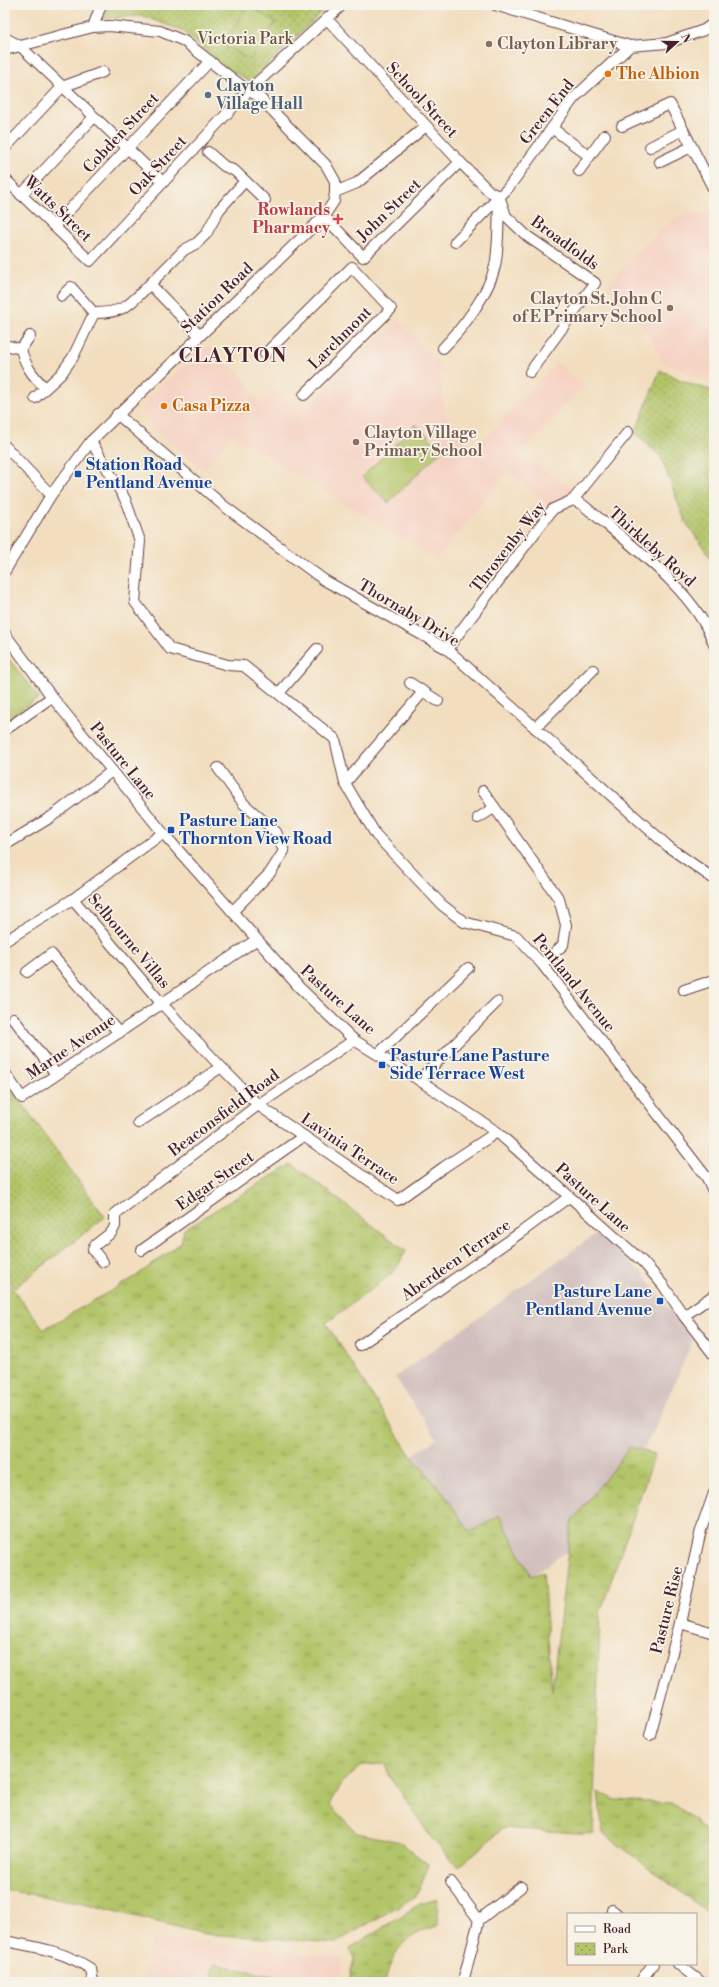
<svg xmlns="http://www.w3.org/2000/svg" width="719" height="1987" viewBox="0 0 719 1987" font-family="'Libre Bodoni',serif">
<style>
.built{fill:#f6d2c3}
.industrial{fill:#d1bfbd}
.grass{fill:url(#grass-tufts);stroke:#7e724a}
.park{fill:url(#park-dots);stroke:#7e724a}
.garden{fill:#b2c569;stroke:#7e724a}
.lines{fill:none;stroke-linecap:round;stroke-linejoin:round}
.minor-casing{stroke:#633c41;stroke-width:12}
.minor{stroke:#fff;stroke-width:10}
.education-dot{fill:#8d6e63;stroke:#f7f3e8;stroke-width:1.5}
.food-dot{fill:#e8710a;stroke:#f7f3e8;stroke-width:1.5}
.service-dot{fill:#5c6f8a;stroke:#f7f3e8;stroke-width:1.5}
.health-dot{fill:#e0444e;stroke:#f7f3e8;stroke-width:1.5}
.transit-dot{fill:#1a4fb4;stroke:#f7f3e8;stroke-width:1.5}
.labels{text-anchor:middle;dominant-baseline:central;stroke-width:3.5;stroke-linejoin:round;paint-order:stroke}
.park-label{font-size:16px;fill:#69513e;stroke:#f7f3e8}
.education-label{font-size:16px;font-weight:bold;fill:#785e54;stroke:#f7f3e8;text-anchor:start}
.food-label{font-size:16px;font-weight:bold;fill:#c56008;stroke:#f7f3e8;text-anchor:start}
.service-label{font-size:16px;font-weight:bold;fill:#4e5e75;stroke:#f7f3e8;text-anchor:start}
.street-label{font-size:16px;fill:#4a1f2b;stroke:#f7f3e8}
.health-label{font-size:16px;font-weight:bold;fill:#be3a42;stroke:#f7f3e8;text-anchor:end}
.transit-label{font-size:16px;font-weight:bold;fill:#164399;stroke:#f7f3e8;text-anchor:start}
.district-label{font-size:20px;font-weight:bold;letter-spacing:1px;fill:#4a1f2b;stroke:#f7f3e8}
</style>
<defs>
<pattern id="grass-tufts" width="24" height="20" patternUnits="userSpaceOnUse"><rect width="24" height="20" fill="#b2c569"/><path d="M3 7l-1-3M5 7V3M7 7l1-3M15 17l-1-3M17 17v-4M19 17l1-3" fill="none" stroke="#939f57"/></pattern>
<pattern id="park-dots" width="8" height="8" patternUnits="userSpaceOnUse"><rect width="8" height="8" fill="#b2c569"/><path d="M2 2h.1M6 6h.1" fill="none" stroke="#939f57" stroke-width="1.8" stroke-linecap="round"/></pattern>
</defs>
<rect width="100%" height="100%" fill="#f7f3e8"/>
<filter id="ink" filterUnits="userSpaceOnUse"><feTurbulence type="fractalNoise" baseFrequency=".025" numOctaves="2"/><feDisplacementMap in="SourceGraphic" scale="8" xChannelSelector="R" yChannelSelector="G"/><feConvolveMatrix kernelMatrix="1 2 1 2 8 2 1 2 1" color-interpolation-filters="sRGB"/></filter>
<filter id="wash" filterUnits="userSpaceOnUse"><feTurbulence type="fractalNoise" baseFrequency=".012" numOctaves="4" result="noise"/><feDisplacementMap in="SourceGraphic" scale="16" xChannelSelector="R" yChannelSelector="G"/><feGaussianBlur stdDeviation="0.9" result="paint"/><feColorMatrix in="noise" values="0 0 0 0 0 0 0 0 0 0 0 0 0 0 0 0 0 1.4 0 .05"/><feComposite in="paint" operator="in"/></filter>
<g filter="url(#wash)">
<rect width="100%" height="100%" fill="#f2debf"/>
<g class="built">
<path d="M697 212 714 217V384L662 361 646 330 607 285 630 259 659 231 680 215Z"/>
<path d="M397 319 439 365 445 415 474 449 557 363 584 385 518 456 580 492 553 509 508 471 437 559 232 435 274 390 301 414Z"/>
<path d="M208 346 219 357 234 368 248 383 260 404 231 435 205 470 155 431 140 411 159 388Z"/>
<path d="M151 1937 343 1957 341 1982H146Z"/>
</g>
<path class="industrial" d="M597 1233 644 1275 693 1340 654 1430 595 1532 531 1576 500 1516 470 1532 441 1490 411 1456 437 1439 395 1377Z"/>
<g class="grass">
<path d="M292 1164 406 1251 395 1271 326 1323 411 1456 441 1490 470 1532 500 1516 531 1576 543 1572 552 1691 571 1523 630 1447 655 1454 600 1613 593 1834 502 1828 496 1835 458 1867 430 1836 389 1775 385 1764 363 1765 342 1783 330 1805 357 1833 400 1842 429 1865 416 1896 335 1943 205 1934 79 1902 5 1890V1279L44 1329 135 1277 181 1243 184 1229Z"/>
<path d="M598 1792 615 1800 671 1803 694 1819 714 1842V1917L603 1833Z"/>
<path d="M438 1899 437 1926C405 1934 393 1950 385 1982H349L354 1959 350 1948 420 1904Z"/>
</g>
<g class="park">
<path d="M99 5H329L250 82 220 64 183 31 143 16 92 19Z"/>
<path d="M660 370 690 384 714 391V563L685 521 661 457 635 433Z"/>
<path d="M5 1080 105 1217 15 1288 5 1275Z"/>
</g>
<g class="garden">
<path d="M248 5 276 22 250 60 224 45Z"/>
<path d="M416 424 442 450 388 503 362 477Z"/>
<path d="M5 654 39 698 5 720Z"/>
<path d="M214 1964 300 1982H210Z"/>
</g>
</g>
<g filter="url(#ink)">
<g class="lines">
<g class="minor-casing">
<g id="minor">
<path d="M495 5 630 46 667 43 704 30 714 23"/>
<path d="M327 19 460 162 490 192 499 196"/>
<path d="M93 27 101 5"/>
<path d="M5 38 20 46 163 182"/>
<path d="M5 50 93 27 109 26 160 31 184 41 248 91 257 95 326 165 335 181V192"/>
<path d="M622 126 670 104 714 190"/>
<path d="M552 128 589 156"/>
<path d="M650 147 683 130"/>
<path d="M5 148 62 87 103 72"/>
<path d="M208 152 224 166 235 171 265 200"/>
<path d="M660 162 691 147"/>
<path d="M579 171 605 135"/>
<path d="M5 179 90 261 248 91 342 5"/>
<path d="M21 195 94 117"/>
<path d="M499 196 506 216 527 236 595 283 530 372"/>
<path d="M324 216 363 257 460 162"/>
<path d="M54 226 210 61"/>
<path d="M455 242 508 188 574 98 630 46"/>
<path d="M62 296 71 287 94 313"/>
<path d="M30 336 21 349C25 366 33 376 45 388"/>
<path d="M200 336 150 284 184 250 197 243 206 234 219 210 245 181"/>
<path d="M9 346 21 349"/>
<path d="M443 348C463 328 489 293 495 266 499 246 498 224 499 204"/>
<path d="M265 354 352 267 391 309 304 395"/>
<path d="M35 398 61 374 73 357 94 313C125 313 129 305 150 284"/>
<path d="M117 414 224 506 324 580 447 649 670 848 714 879"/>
<path d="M91 441 125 499 140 541 135 602 170 649 228 665 244 666 335 739 345 783 376 835 442 905 464 922 516 936 542 964 707 1178 714 1193"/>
<path d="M5 446 51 495"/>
<path d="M573 500 583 505C625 541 697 591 714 645"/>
<path d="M5 571 51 495 91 441 324 216 334 201 335 192 357 183 426 126"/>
<path d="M5 634 52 697 163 833 299 987 354 1040 419 1080 497 1132 643 1262 663 1285 684 1316 714 1355"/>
<path d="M447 649 553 509 573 500 628 432"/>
<path d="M410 683 438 701"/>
<path d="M279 693 317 649"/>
<path d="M535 728 593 670"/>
<path d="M5 730 52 697"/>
<path d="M218 768 244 804 276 832 284 851 270 873 232 912"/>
<path d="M345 783 423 692"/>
<path d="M483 791 559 899 566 925 563 945 542 964"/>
<path d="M478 818 494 808"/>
<path d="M5 845 51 817 112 771"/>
<path d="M73 899 162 1004 221 1067 258 1105 398 1200 444 1167 497 1132"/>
<path d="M5 941 73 899 163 833"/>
<path d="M27 972 51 954 119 1033"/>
<path d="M684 990 714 980"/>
<path d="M13 1018 56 1074"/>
<path d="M378 1054 468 968"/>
<path d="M5 1073 22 1098 256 940"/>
<path d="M419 1080 497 1002"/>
<path d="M138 1123 221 1067"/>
<path d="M142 1250 304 1136"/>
<path d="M103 1262 93 1250 94 1246 112 1232 115 1226V1214L258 1105 354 1040"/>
<path d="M684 1316 714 1295"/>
<path d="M360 1345 520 1233 569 1197"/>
<path d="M680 1623 714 1633"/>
<path d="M650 1735 680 1623 701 1530 714 1493"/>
<path d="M451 1882 479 1920"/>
<path d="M612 1910 617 1914"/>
<path d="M5 1941C36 1947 64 1951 91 1969L93 1982"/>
<path d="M678 1964 701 1982"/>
<path d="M463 1982 479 1920 521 1887"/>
<path d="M640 1982 653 1964"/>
</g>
</g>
<use href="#minor" class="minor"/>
</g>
</g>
<g class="education-dot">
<circle cx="489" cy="44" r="4"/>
<circle cx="670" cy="308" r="4"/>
<circle cx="356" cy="442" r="4"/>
</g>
<g class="food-dot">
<circle cx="608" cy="74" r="4"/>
<circle cx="164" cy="406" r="4"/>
</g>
<circle class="service-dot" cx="208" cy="95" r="4"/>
<path class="health-dot" d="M336 213h4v4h4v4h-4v4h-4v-4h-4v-4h4z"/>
<g class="transit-dot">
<rect x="74" y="470" width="8" height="8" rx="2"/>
<rect x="167" y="826" width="8" height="8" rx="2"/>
<rect x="378" y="1061" width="8" height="8" rx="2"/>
<rect x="656" y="1297" width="8" height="8" rx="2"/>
</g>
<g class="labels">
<g class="park-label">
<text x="245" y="39">Victoria Park</text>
</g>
<g class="education-label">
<text x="497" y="44">Clayton Library</text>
<text x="662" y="299" text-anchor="end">Clayton St. John C<tspan x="662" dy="18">of E Primary School</tspan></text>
<text x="364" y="433">Clayton Village<tspan x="364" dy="18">Primary School</tspan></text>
</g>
<g class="food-label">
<text x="616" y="74">The Albion</text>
<text x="172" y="406">Casa Pizza</text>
</g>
<g class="service-label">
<text x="216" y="86">Clayton<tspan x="216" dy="18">Village Hall</tspan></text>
</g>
<g class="street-label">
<text transform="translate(422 100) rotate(47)">School Street</text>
<text transform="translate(547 112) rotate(-52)">Green End</text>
<text transform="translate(121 133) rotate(-47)">Cobden Street</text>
<text transform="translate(158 166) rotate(-47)">Oak Street</text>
<text transform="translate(58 209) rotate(44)">Watts Street</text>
<text transform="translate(389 210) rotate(-44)">John Street</text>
<text transform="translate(565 243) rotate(36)">Broadfolds</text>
<text transform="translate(217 298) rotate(-44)">Station Road</text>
<text transform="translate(340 338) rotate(-45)">Larchmont</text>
<text transform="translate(508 547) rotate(-52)">Throxenby Way</text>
<text transform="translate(652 547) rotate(42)">Thirkleby Royd</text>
<text transform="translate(409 613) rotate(31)">Thornaby Drive</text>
<text transform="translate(123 761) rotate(51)">Pasture Lane</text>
<text transform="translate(129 941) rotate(50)">Selbourne Villas</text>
<text transform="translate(574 983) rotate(51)">Pentland Avenue</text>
<text transform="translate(338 1000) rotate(42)">Pasture Lane</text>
<text transform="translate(71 1047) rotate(-34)">Marne Avenue</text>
<text transform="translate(224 1113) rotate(-37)">Beaconsfield Road</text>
<text transform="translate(350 1149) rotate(34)">Lavinia Terrace</text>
<text transform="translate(215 1181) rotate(-35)">Edgar Street</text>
<text transform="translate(593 1198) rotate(42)">Pasture Lane</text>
<text transform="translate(456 1260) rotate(-35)">Aberdeen Terrace</text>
<text transform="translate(667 1610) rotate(-76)">Pasture Rise</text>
</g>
<g class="health-label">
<text x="330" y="210">Rowlands<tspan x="330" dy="18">Pharmacy</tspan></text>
</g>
<g class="transit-label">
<text x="86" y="465">Station Road<tspan x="86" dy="18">Pentland Avenue</tspan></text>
<text x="179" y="821">Pasture Lane<tspan x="179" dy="18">Thornton View Road</tspan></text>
<text x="390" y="1056">Pasture Lane Pasture<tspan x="390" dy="18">Side Terrace West</tspan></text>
<text x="652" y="1292" text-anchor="end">Pasture Lane<tspan x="652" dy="18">Pentland Avenue</tspan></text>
</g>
<g class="district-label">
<text x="233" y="356">CLAYTON</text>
</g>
</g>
<rect width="719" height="1987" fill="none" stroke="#f7f3e8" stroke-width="20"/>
<rect x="567" y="1913" width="130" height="52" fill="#f7f3e8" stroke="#b29e9c"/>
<rect x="575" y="1926" width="20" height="6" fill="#ffffff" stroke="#b29e9c"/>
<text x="603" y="1933" font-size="12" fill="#4a1f2b">Road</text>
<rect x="575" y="1943" width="20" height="12" fill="url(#park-dots)" stroke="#b29e9c"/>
<text x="603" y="1953" font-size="12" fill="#4a1f2b">Park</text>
<g transform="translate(677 42) rotate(69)" stroke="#f7f3e8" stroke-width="3" paint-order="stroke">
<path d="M0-3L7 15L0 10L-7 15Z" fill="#4a1f2b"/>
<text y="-6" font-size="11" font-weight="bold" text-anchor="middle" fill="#4a1f2b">N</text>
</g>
</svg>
